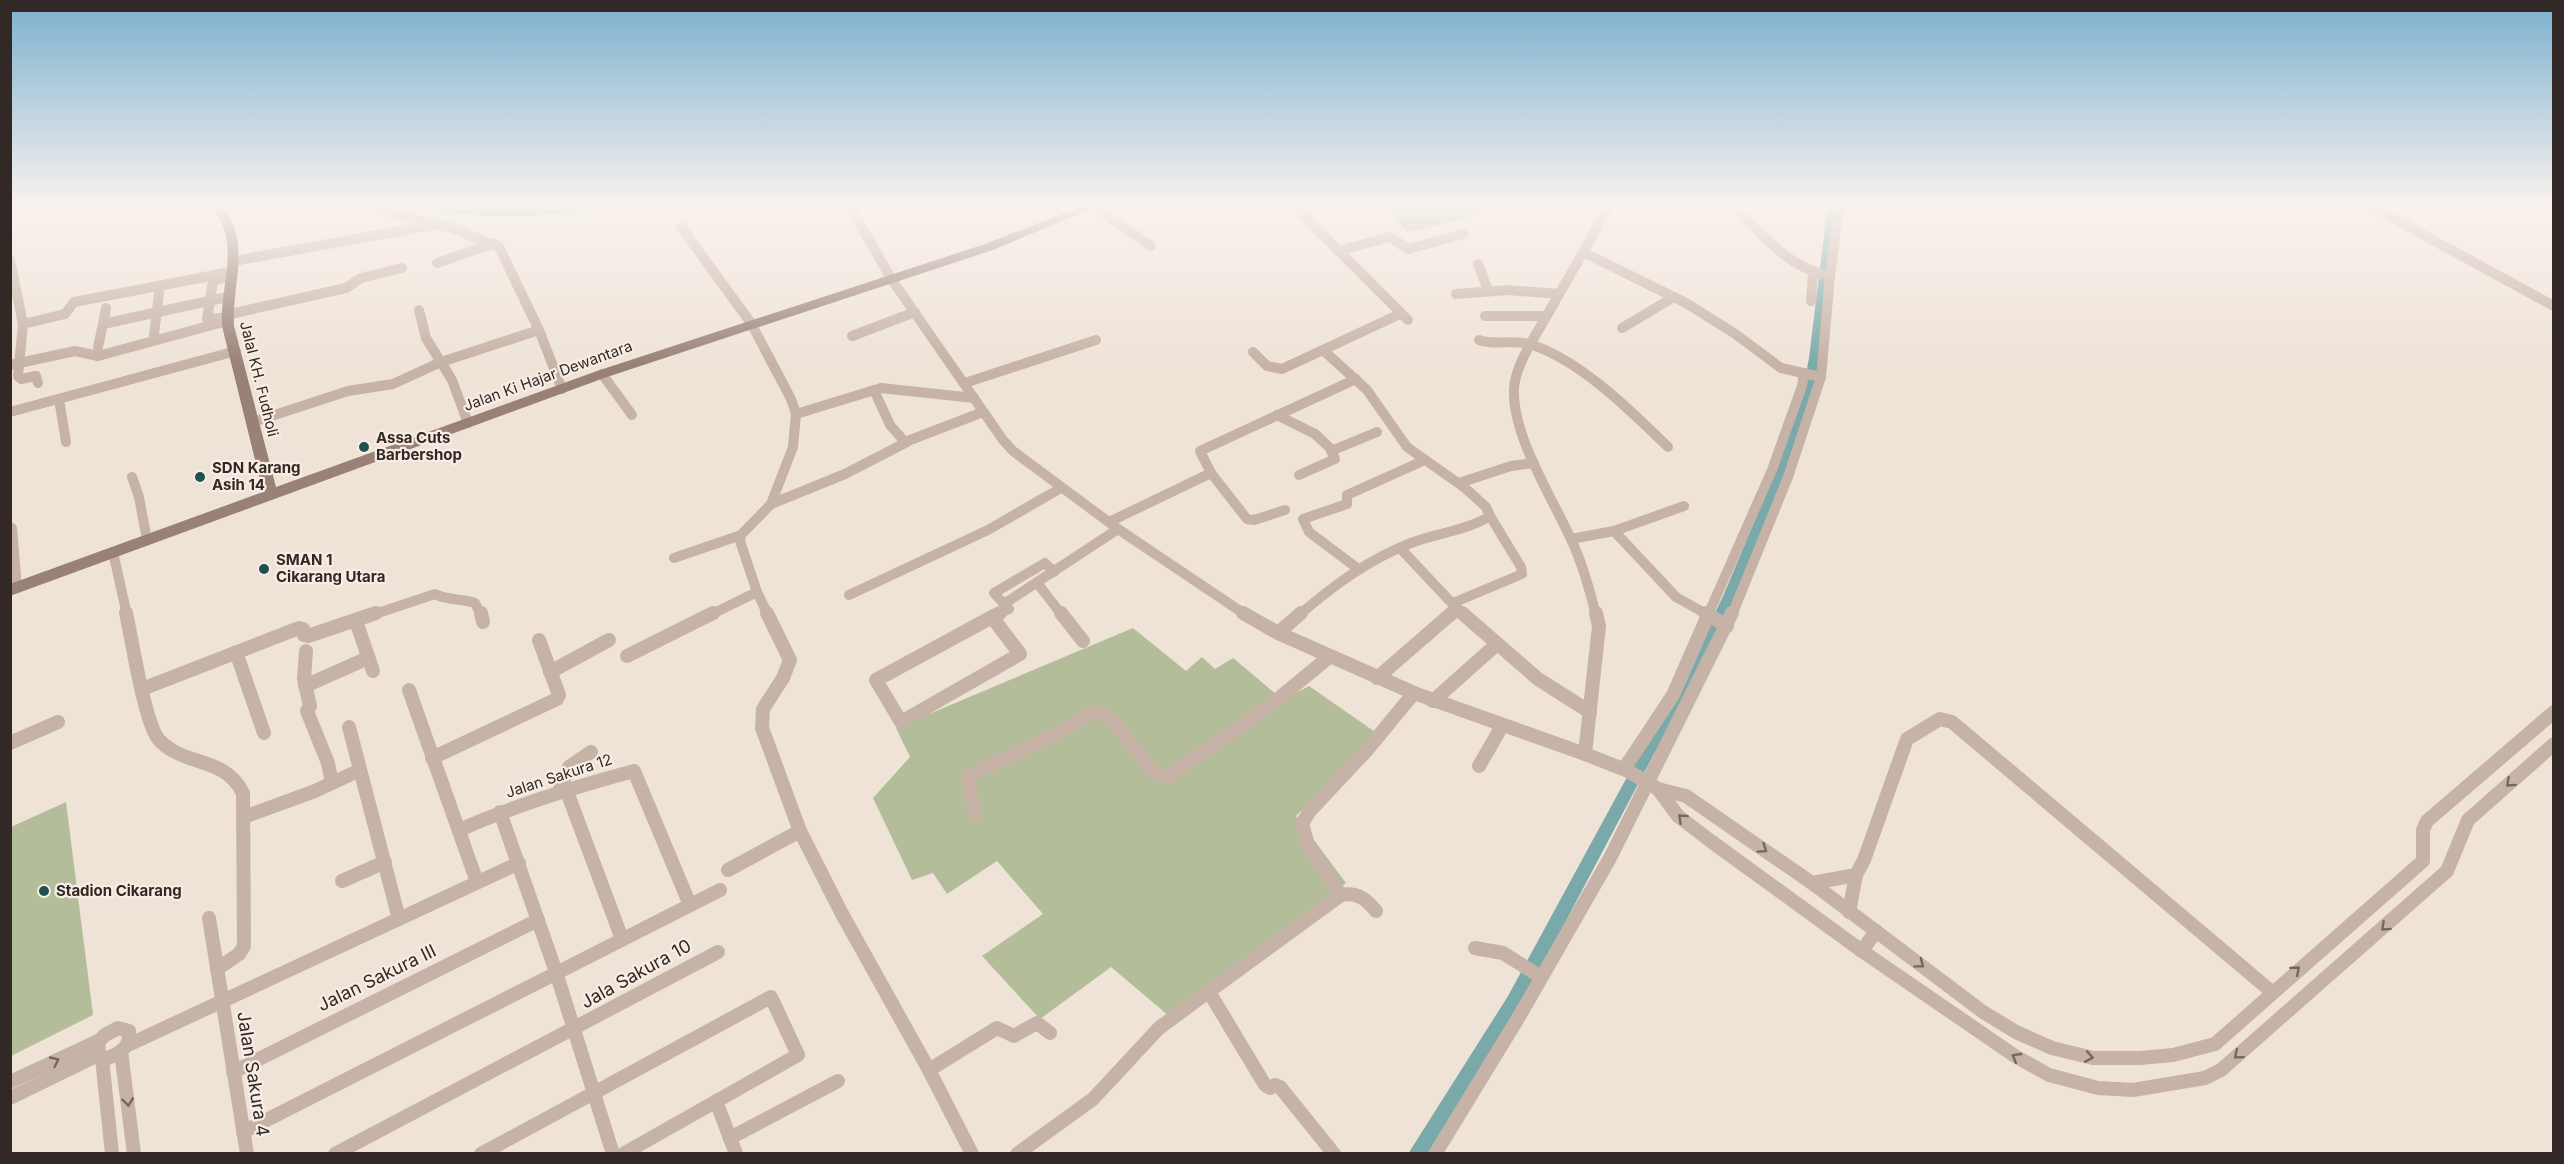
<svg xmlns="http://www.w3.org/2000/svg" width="2564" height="1164" font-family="Inter,sans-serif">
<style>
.green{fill:#b3bd9a}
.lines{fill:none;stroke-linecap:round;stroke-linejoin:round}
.canal{fill:#79aaa9;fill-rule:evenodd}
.river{fill:#79aaa9;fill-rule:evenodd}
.street-far1{stroke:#c6b2a6;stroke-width:10}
.street{stroke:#c6b2a6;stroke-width:14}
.secondary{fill:#998177;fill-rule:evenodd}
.oneway{stroke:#756760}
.poi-dot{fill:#1f5151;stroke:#f7ede4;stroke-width:2}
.labels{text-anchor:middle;stroke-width:4.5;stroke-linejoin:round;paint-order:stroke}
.street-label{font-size:15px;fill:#322926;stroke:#f7ede4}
.poi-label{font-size:15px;font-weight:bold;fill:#322926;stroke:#f7ede4;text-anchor:start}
.near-street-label{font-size:18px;fill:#322926;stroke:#f7ede4}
</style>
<rect width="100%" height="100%" fill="#efe3d8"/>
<g class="green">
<path d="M1382 203H1507L1467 218 1407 232Z"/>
<path d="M1133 628 1186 671 1202 657 1215 669 1233 658 1283 700 1309 686 1378 734 1296 816 1346 883 1169 1016 1111 967 1040 1019 982 956 1043 914 997 861 947 894 933 873 912 880 873 798 910 757 896 728Z"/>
<path d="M66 802 93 1015 11 1056V827Z"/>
</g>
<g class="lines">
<path class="canal" d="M1828 203H1838L1821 358 1814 394 1792 460 1738 594 1695 685 1655 752 1520 1008 1428 1154H1408L1508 996 1645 744 1684 678 1724 594 1780 460 1802 394 1809 358Z"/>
<path class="river" d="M421 203 480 205 597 203C584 220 435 221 421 203Z"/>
<g class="street-far1">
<path d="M355 203 452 228 499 247 539 330 562 389"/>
<path d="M848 203 892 280 1003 440 1013 451 1118 529 1246 615"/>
<path d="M1291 203 1408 320"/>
<path d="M1730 203C1760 232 1787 268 1830 276"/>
<path d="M2365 203 2554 306"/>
<path d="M1093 206 1151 246"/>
<path d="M681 227 751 323 791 399 796 414 793 447 771 504 741 535 740 541 757 592 768 615"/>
<path d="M1338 251 1390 237 1408 249 1463 234"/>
<path d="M1583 252 1686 303 1734 333 1781 368 1821 377"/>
<path d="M10 260 23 324 18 376 21 379 36 376 38 383"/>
<path d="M234 261 433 225"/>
<path d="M437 263 494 243"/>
<path d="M1478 264 1488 290"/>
<path d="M1456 294 1508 290 1559 294"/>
<path d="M1811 301 1813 273"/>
<path d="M419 310 426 338 452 380 468 423"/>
<path d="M226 315 346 288 361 278 402 268"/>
<path d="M1485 316H1546"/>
<path d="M221 318 207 319 213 281 226 277"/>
<path d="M23 324 65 314 74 302 231 272"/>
<path d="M103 324 106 308"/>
<path d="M1622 328 1674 297"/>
<path d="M154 335 159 293"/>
<path d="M852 336 915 312"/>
<path d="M1479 340C1495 346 1512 339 1529 344 1578 358 1632 412 1668 447"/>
<path d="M98 347 103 324 227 297"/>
<path d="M1253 352 1267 366 1282 369 1400 314"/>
<path d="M10 365 75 351 98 356 227 321"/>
<path d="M602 374 632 415"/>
<path d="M965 383 1096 340"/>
<path d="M874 390 890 425 905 442 983 412"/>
<path d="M59 399 66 442"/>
<path d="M10 412 236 351"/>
<path d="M796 414 881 388 974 398"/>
<path d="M1277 415 1315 434 1330 448 1335 459 1299 475"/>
<path d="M253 422 348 391 393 384 441 362 539 330"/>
<path d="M1331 451 1377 432"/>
<path d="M132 477 139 497 147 540"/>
<path d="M1459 483 1511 466 1534 463"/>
<path d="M771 504 845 474 907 442"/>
<path d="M1285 510 1254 520 1247 519 1211 473 1200 451 1356 379"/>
<path d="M1109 522 1211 473"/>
<path d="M12 528 17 588"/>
<path d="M1614 531 1676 597 1708 615"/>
<path d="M1571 539 1614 531 1684 506"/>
<path d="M1400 548 1463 615"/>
<path d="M113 552 127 615"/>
<path d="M674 558 741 535"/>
<path d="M1357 568 1309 532 1303 519 1347 504V495L1425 460"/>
<path d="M1038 584 1062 615"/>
<path d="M849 595 988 530 1061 488"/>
<path d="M1453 603 1522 574 1521 567 1490 516"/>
<path d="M1004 604 994 593 1045 563 1054 572"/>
<path d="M372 615 435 594C448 601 461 598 475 603L481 615"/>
<path d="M710 615 757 592"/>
<path d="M996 615 1009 609 1004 604 1118 529"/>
<path d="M1299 615C1333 586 1369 559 1411 543 1437 533 1466 531 1490 516L1486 507 1465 488 1407 447 1367 390 1323 350"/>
<path d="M1450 615 1458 608"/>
<path d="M1596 615C1589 588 1582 562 1570 537 1551 496 1512 435 1514 389 1515 364 1538 332 1550 310 1570 275 1591 239 1611 203"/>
<path d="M1708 615 1772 470 1802 386 1804 373"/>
<path d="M1732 615 1788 477 1821 377 1830 276 1840 203"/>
</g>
<g class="street">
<path d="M126 613C132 639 145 727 160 741 186 767 224 756 243 793L244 946 239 954 217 969"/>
<path d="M481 613 483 622"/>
<path d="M767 613 790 660 783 678 763 709 762 728 800 831 841 912 929 1070 972 1154"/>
<path d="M1061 613 1083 641"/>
<path d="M1243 613 1278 633 1414 693 1585 754 1628 771 1658 789 1686 796 1812 883 1983 1012 2016 1032 2052 1048 2093 1058H2140L2173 1055 2215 1044 2423 861V830L2427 821 2554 712"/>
<path d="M1462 613 1538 679 1590 712"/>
<path d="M1705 613 1727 626"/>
<path d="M992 617 1020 654 901 722 876 680Z"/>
<path d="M992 617 1000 613"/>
<path d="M356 621 373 671"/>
<path d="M1278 633 1301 613"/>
<path d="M306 651 304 679 310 706 307 711 328 763 332 783"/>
<path d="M236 652 264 733"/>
<path d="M627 656 713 613"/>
<path d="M550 672 609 640"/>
<path d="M1377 678 1452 613"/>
<path d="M305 686 368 658"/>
<path d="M142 689 299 628 303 629 304 635 308 636 376 613"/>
<path d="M409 690 477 882"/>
<path d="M1433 701 1497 644"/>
<path d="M349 727 399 919"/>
<path d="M10 743 58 722"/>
<path d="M1585 754 1599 626 1596 613"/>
<path d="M432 758 557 699 559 695 539 640"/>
<path d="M1479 766 1502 726"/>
<path d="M1624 769 1673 695 1709 613"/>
<path d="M566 789 622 939"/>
<path d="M1658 789 1678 816 1712 842 1862 951 2015 1056 2049 1075 2098 1088 2133 1090 2205 1078 2221 1070 2447 871 2468 820 2554 744"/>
<path d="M559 791 569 767 591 752"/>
<path d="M500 812 556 972 613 1154"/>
<path d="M975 814 968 781 970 775 1054 735 1094 712 1107 715 1154 772 1168 777 1272 704 1329 657"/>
<path d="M244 817 315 791 360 770"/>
<path d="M459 830C516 805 574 787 634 771L690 905"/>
<path d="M728 870 800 831"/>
<path d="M342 881 385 862"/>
<path d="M1812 883 1856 875"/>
<path d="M1341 895 1308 845 1302 824 1309 812 1367 750 1414 693"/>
<path d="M1849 912 1856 875 1864 860 1907 739 1940 719 1952 722 2272 992"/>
<path d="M209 918 247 1154"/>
<path d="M1475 948 1503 953 1541 977"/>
<path d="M1862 951 1876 931"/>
<path d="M1209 992 1265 1085 1270 1088 1275 1085 1280 1087 1334 1154"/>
<path d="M118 1028 129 1031C131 1046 121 1053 108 1058L98 1055 99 1041 105 1035Z"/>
<path d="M126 1046 519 863"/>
<path d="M121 1051 134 1154"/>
<path d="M102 1058 112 1154"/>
<path d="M929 1070 997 1028 1014 1036 1037 1023 1050 1033"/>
<path d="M233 1072 538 920"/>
<path d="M10 1082 100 1040"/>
<path d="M10 1098 98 1055"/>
<path d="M716 1101 736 1154"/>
<path d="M243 1132 720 890"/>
<path d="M730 1138 838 1081"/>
<path d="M335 1154 718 952"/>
<path d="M481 1154 771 997 798 1055 623 1154"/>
<path d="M1017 1154 1093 1099 1159 1028 1341 895C1358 892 1366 899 1376 911"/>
<path d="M1435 1154 1520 1015 1610 858 1732 613"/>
</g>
<path class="secondary" d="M211 203H221C252 246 232 278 234 326L276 487 597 371 985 244 1090 203H1105L993 250 607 377 10 596V584L263 492 222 326C220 295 233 262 225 232 222 221 215 212 211 203Z"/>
</g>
<defs><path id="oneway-chevron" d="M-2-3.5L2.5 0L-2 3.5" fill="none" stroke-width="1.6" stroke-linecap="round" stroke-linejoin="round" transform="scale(1.5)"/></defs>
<g class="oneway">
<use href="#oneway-chevron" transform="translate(2510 783) rotate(138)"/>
<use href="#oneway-chevron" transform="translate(1682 818) rotate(-138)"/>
<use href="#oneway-chevron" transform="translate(1763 849) rotate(34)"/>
<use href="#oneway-chevron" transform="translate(2385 927) rotate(138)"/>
<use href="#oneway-chevron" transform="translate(1920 964) rotate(37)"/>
<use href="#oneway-chevron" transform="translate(2296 970) rotate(-41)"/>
<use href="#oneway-chevron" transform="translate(2238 1055) rotate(140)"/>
<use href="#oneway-chevron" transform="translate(2016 1057) rotate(-149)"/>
<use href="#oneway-chevron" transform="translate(2089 1057) rotate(10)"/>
<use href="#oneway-chevron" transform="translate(55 1061) rotate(-25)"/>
<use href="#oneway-chevron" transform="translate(128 1102) rotate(83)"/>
</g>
<linearGradient id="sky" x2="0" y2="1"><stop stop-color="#7bb0cf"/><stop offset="0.56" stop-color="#f8f2ed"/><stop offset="1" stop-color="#f8f2ed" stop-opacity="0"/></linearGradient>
<rect width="2564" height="365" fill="url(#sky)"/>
<g class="poi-dot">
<circle cx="364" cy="447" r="6"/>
<circle cx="200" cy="477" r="6"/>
<circle cx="264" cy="569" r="6"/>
<circle cx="44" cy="891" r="6"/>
</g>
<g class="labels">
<g class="street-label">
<text transform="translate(548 376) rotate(-20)" y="5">Jalan Ki Hajar Dewantara</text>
<text transform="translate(259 379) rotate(76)" y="5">Jalal KH. Fudholi</text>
<text transform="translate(559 776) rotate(-18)" y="5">Jalan Sakura 12</text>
</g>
<g class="poi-label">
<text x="376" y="443">Assa Cuts<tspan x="376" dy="17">Barbershop</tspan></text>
<text x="212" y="473">SDN Karang<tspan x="212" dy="17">Asih 14</tspan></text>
<text x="276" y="565">SMAN 1<tspan x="276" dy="17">Cikarang Utara</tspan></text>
<text x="56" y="896">Stadion Cikarang</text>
</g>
<g class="near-street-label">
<text transform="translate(636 974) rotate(-29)" y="6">Jala Sakura 10</text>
<text transform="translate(377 978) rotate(-26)" y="6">Jalan Sakura III</text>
<text transform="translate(253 1074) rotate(81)" y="6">Jalan Sakura 4</text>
</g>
</g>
<rect width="2564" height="1164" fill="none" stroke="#322926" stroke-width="24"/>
</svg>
